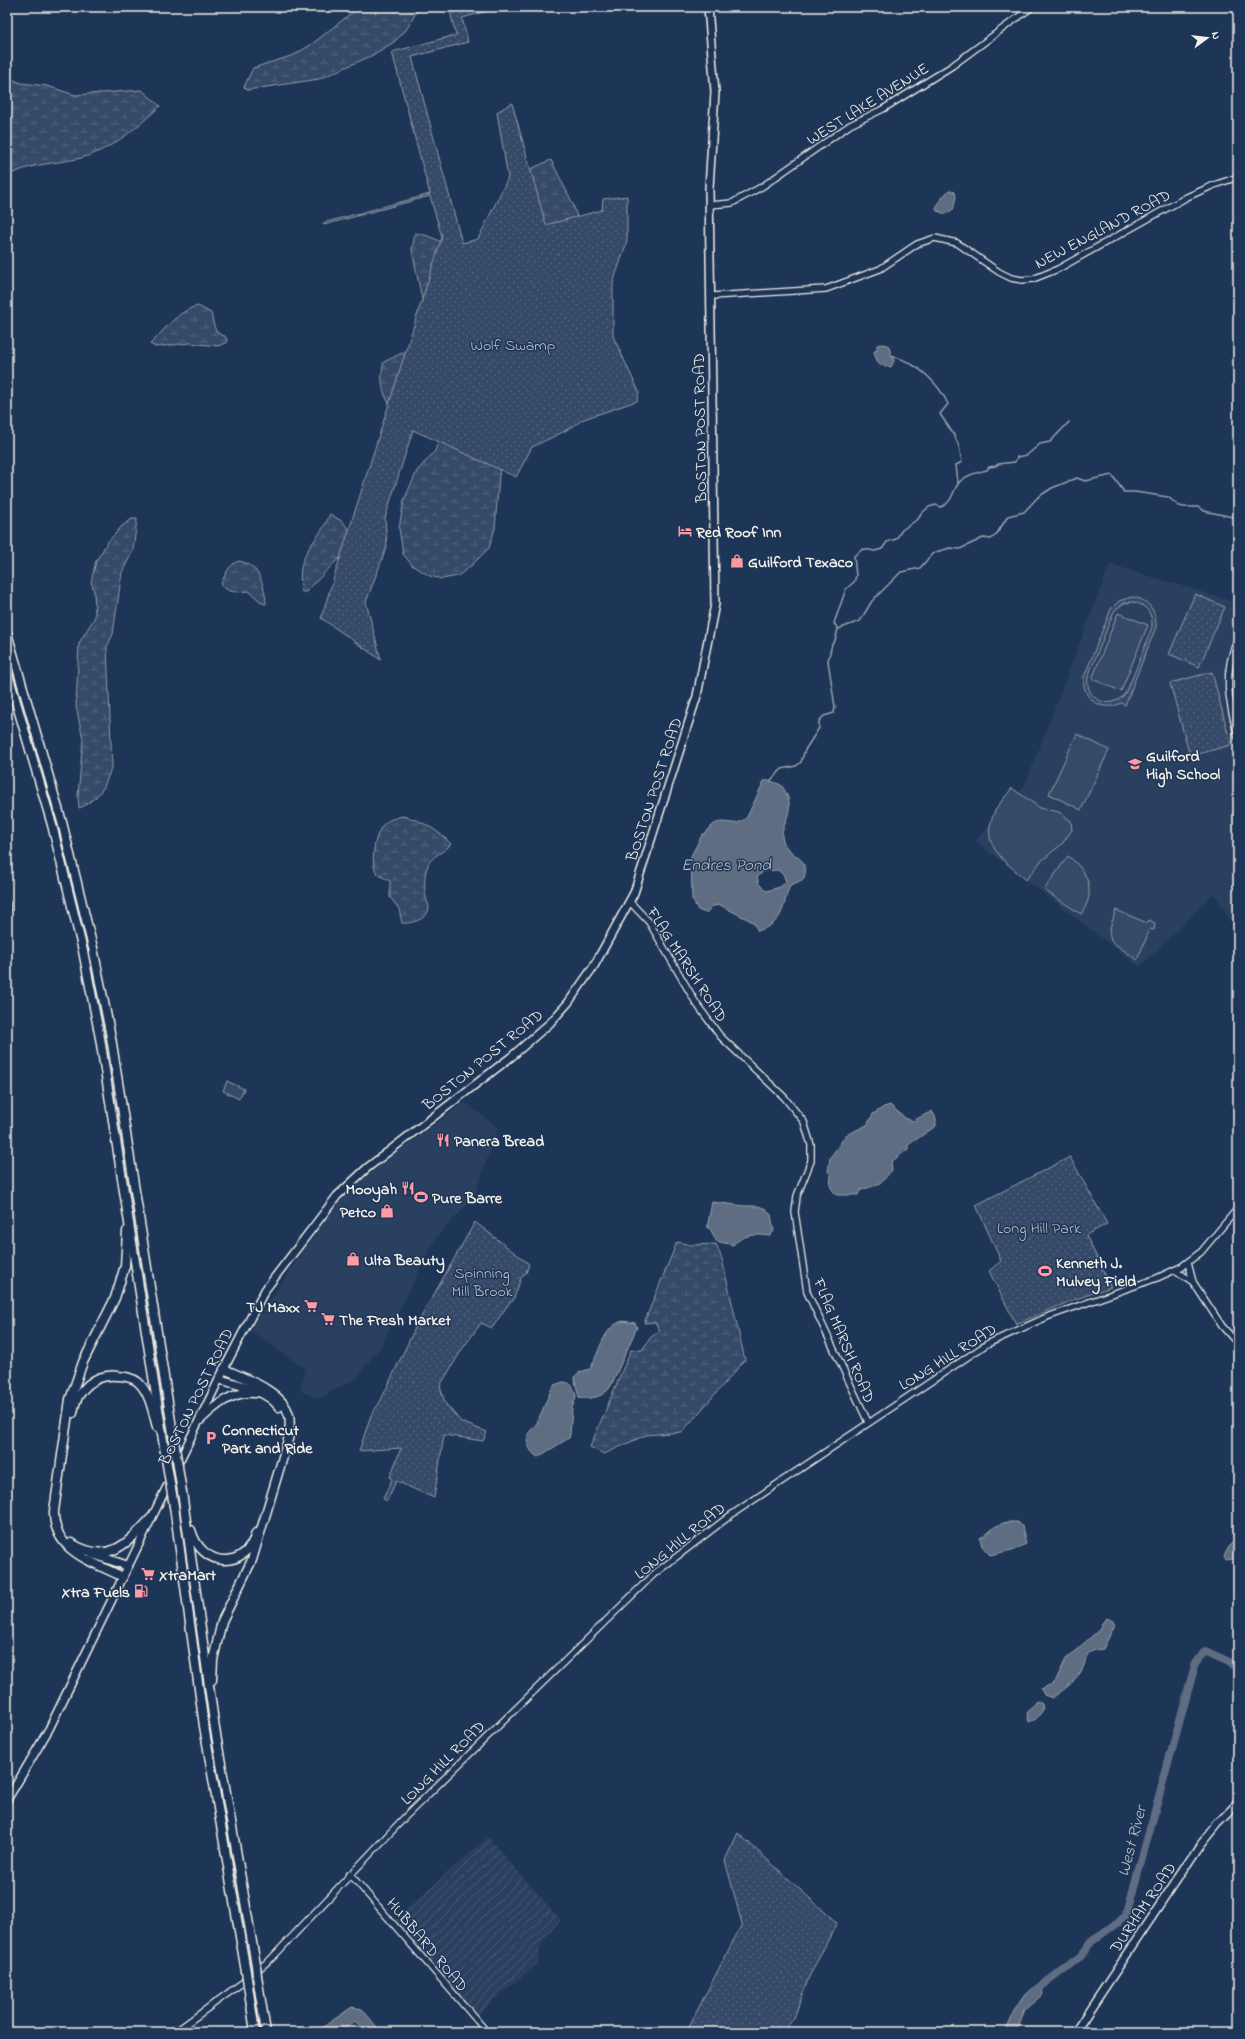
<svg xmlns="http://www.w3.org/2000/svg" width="1245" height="2039" font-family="'Indie Flower',sans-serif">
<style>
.built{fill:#2a4060}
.industrial{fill:url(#industrial-furrows)}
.grass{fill:#354a67;stroke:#949ea8;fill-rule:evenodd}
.wetland{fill:url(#wetland-marsh);stroke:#949ea8}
.park{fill:url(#park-dots);stroke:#949ea8}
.water{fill:#5e6d82;stroke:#9aa2ab;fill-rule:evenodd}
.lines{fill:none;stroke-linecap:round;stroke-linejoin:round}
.stream{stroke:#9aa2ab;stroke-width:1.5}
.river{stroke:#5e6d82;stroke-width:8}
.minor-casing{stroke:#f4f1e8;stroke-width:8}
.major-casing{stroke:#f4f1e8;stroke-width:10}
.highway-casing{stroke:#f4f1e8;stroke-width:11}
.minor{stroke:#1d3557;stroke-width:5.5}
.major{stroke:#1d3557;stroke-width:7}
.highway{stroke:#1d3557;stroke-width:8}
.highway-bridge-casing{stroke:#f4f1e8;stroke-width:11;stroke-linecap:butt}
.highway-bridge{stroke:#1d3557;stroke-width:8}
.labels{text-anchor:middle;stroke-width:3;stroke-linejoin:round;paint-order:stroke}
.street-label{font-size:16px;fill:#f4f1e8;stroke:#1d3557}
.park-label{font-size:16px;fill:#bbbfc1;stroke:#1d3557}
.poi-label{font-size:16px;font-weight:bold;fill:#f4f1e8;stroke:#1d3557;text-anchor:start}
.water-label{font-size:17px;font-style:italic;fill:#c0c3c4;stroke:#1d3557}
</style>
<defs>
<pattern id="industrial-furrows" width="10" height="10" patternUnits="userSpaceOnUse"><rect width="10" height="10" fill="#2a4060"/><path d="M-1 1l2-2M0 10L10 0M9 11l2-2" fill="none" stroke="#4a5c77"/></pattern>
<pattern id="wetland-marsh" width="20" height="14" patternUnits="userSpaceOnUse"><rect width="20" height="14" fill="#354a67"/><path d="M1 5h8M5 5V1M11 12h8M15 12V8" fill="none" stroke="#53657d"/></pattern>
<pattern id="park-dots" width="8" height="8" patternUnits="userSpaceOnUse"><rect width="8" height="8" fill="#354a67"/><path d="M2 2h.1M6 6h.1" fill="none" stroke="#53657d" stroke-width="1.8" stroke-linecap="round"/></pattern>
</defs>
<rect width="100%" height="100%" fill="#1d3557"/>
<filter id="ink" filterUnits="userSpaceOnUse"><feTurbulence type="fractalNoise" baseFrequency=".025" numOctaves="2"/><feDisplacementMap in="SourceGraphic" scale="8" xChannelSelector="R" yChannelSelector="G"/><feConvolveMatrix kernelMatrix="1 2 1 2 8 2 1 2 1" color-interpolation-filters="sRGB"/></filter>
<g filter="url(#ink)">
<g class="built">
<path d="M1110 564 1238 603V635L1228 655 1225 667 1227 696 1238 747V931L1214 893 1140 967 975 841 1025 785Z"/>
<path d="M465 1102 498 1128 474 1198 437 1236 382 1344 357 1378 319 1399 300 1391 305 1369 251 1330 259 1316 339 1200 368 1174Z"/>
</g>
<path class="industrial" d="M488 1837 561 1920 541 1944 538 1963 477 2015 395 1919Z"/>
<g class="grass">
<path d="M1132 597C1148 599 1157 611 1156 627L1125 705 1121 703C1102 713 1081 699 1084 677L1111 609 1119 601ZM1133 602C1146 604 1153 614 1152 627 1147 640 1130 688 1123 696 1116 703 1105 705 1097 699 1089 694 1087 686 1088 677L1114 611 1124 603Z"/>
<path d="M1118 613 1148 625 1121 691 1092 679Z"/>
<path d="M1077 734 1109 750 1081 810 1049 794Z"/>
<path d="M1012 788 1040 808 1059 812 1071 821 1072 830 1062 844 1041 861 1026 880C1004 860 978 845 995 811 999 803 1007 795 1012 788Z"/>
<path d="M1068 856C1088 871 1097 892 1081 914L1044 890Z"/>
<path d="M1116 910 1147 923 1149 920 1155 923 1154 930 1150 929 1137 960 1111 941 1109 931Z"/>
<path d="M227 1081 244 1089 239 1099 223 1091Z"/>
</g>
<g class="wetland">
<path d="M359 7H423L416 13 406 30 394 42 371 56 319 79 247 90 244 87 253 68 294 55 312 44Z"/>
<path d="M7 77 21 83 47 86 75 95 142 90 160 106C138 127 111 150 81 158 55 164 31 163 7 176Z"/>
<path d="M551 160 573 204 586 246 500 463 495 528 489 548 473 564 458 576 442 579 430 576 413 566 403 554 399 528 404 500 417 471 435 451 439 440C428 433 399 417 393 409 382 395 379 378 384 362L406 351 423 304 412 250 415 233C433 235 450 247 467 257L533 168Z"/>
<path d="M198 306 211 313C214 323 213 334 225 336L228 342 218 346 190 343 155 347 150 344C164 331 178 310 198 306Z"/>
<path d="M330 514 343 522 352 534 348 553 336 561 306 592H302C294 551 317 546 330 514Z"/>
<path d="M132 519H137L133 551 122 572 113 634 107 647 112 766 104 787 96 797 84 806 79 808 78 796 83 739 76 706 79 643 95 617 94 591 91 582 96 561 107 543 122 526Z"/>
<path d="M239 561C259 564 265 586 266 604L262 603 249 591C238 592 228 594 221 584 225 575 229 564 239 561Z"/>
<path d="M402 816C420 819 439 831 451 844 445 852 432 855 428 865 424 874 424 888 426 898 427 901 429 905 429 907 429 919 411 924 402 923L399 909 390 897V881C386 879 380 876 377 873 369 863 375 831 385 823 389 819 396 818 402 816Z"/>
<path d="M677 1242 691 1245 716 1244 722 1259 745 1360 682 1432 646 1435 604 1454 590 1447 631 1350H642L651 1337 660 1331 655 1322 644 1323Z"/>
</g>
<g class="park">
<path d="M449 7H503L462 18 468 42 412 57 462 243 478 239 508 178 497 112 512 103 546 225 602 210 603 199 627 196V242L613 283V336L639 392 637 401 584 419 565 431 532 447 516 477 413 430 385 518 387 546 366 602 381 660 321 618 442 237 430 196 324 225 323 223 430 194 392 52 456 35Z"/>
<path d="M1195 594 1225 607 1199 667 1169 654Z"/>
<path d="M1212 672 1231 745 1190 756 1170 683Z"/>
<path d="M1070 1157 1107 1224 1086 1235 1111 1287 1073 1300 1016 1324 989 1271 1001 1261 976 1205Z"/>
<path d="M475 1222 529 1264 526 1273 521 1278 513 1301 510 1302 492 1328 481 1323 461 1351 440 1386 445 1403 461 1422 487 1432 483 1441 444 1435 434 1498 396 1481 387 1501 383 1499 392 1479 390 1477 401 1448 359 1451 371 1415 380 1402 416 1326Z"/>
<path d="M738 1833 837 1923 809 1977 794 2018 783 2032H686L742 1924 725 1860Z"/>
</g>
<g class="water">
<path d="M949 190 955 192 956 197 953 210 946 214 937 211 936 209 940 200Z"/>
<path d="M882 344 888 345 894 361 891 367C879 366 877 363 874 352L877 349V345Z"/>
<path d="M764 781C770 780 773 782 779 784 783 786 784 789 786 793 797 815 776 827 784 843 790 857 813 858 803 880L790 885C781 909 786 921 758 931L753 922 720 905 713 906 706 913 698 910 692 899 691 856 702 835C709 832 710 825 717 823 729 819 734 829 747 817ZM778 870 784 876 786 882 780 887 766 891 759 884 757 877 764 871Z"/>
<path d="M890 1105 905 1118 913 1121 932 1111 936 1118V1126L908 1145V1149L891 1162 892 1170 880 1184 861 1190 858 1195H836L830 1186 831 1175 828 1171 830 1158 846 1135 867 1125 873 1114 884 1107Z"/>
<path d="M712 1202 745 1206H758L766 1209 771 1215 774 1231 770 1236C755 1234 744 1234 733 1245L716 1241 710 1228H707Z"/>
<path d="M623 1321 635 1323 637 1327 611 1386C604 1397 591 1400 579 1397L574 1377 580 1372 590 1369C599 1354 603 1326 623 1321Z"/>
<path d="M563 1382C572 1382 575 1389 576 1397L572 1408 570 1435 569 1438 538 1457C529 1453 523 1437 531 1430 533 1427 535 1426 537 1423 542 1412 546 1401 551 1390L554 1385Z"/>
<path d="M1007 1522H1018L1022 1526 1026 1544 1016 1549 990 1555 982 1546 980 1538C992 1532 991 1526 1007 1522Z"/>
<path d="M1238 1537V1558L1226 1560 1224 1558 1227 1548Z"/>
<path d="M1107 1618 1113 1621 1115 1625 1103 1649C1080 1651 1090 1659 1080 1673 1075 1682 1061 1692 1052 1698L1044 1695 1041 1689 1052 1684 1056 1680 1066 1659 1099 1630 1102 1623Z"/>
<path d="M1037 1701 1042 1704 1043 1710 1036 1719 1029 1722 1027 1713Z"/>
<path d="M1040 1986 1043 1991 1041 1996 1025 2009 1017 2032H1005C1013 2018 1021 1988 1040 1986Z"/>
<path d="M352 2007 362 2009 381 2032H369L354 2021 342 2032H316Z"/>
</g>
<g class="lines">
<g class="stream">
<path d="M892 356C916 362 938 382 948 404L940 414 954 435 959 446 962 462 956 465 958 483"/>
<path d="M838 629 834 623 846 589 854 582 856 576 854 556 863 549 875 551 882 549 887 542 896 539 902 530 918 519 922 513 929 507 936 505 941 507C952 503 952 493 958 484 963 476 978 472 987 470L989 467 996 466 998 464 1015 462 1017 457 1027 455 1040 444 1050 442 1069 422"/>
<path d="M770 781 782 769 796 766 801 762 805 750 819 728V721L824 716 834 713 835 707 828 661 832 644 835 641 838 629 860 621 872 601 901 572 920 568 932 554 939 551 950 548 960 549 983 538 991 539 996 535 1008 516 1024 512 1038 497 1052 488 1077 478 1085 481 1112 475 1124 492H1135L1168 497 1179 506 1184 507H1198L1204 511 1238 518"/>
</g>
<path class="river" d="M1034 1992 1081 1956 1091 1942 1126 1916 1195 1665 1205 1651 1229 1662 1238 1669"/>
<g class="minor-casing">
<g id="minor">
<path d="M710 205 732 203 763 186 850 125 883 109 952 66 1032 7"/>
<path d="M712 296 826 289 880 269 917 244 935 238 957 243 999 272 1011 278 1022 280 1033 279 1058 269 1187 197 1214 185 1238 177"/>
<path d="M1238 639C1222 671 1229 704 1238 737"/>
<path d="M630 902 649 922 696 1003 720 1036 784 1097 804 1122 811 1145V1161L797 1196 795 1212 807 1292 868 1422"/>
<path d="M7 904V909"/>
<path d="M1188 1263 1193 1282 1222 1326 1238 1344"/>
<path d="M1175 1270 1193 1282"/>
<path d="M350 1874 487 2032"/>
<path d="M175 2032 242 1983 272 1958 405 1817 654 1574 731 1515 987 1344 1047 1317 1157 1278 1181 1267 1201 1252 1238 1208"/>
</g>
</g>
<g class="major-casing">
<g id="major">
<path d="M7 1800 49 1729 228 1361 265 1290 337 1196 367 1168 511 1057 550 1023 568 1003 594 966 634 893 697 696 715 604 709 188 715 92 708 7"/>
<path d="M1075 2032 1198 1848 1218 1823 1238 1803"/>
</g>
</g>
<g class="highway-casing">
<g id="highway">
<path d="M7 633 62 822 93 948 111 1037 173 1434"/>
<path d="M7 671 52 825 83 951 100 1038 165 1453"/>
<path d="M219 1379C238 1385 267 1390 279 1407"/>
<path d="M73 1413C76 1390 95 1373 118 1376 124 1376 133 1378 138 1382 150 1393 153 1413 157 1427"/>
<path d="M200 1420C215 1406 233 1390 255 1393"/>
<path d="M182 1492 215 1729 256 1965"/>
<path d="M174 1506 204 1726 246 1972"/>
<path d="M191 1530C201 1567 245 1572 256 1533"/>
<path d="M71 1543C108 1566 127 1544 151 1518"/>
<path d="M93 1554 128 1566"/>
<path d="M123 1577C92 1561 53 1552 54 1511L70 1399 83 1362 115 1298 125 1266 127 1231"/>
<path d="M212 1680 213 1660 222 1621 252 1560 288 1440C289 1432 291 1424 289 1415 283 1391 244 1378 224 1369"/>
<path d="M257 1976 266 2032"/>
<path d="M248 1985 255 2032"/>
</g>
</g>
<use href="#minor" class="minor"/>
<use href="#major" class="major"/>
<use href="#highway" class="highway"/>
<g class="highway-bridge-casing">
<g id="highway-bridge">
<path d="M173 1434 182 1492"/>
<path d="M165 1453 174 1506"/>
<path d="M256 1965 257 1976"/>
<path d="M246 1972 248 1985"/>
</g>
</g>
<use href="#highway-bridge" class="highway-bridge"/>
</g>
</g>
<defs>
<g id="hotel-bare" transform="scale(1.08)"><path d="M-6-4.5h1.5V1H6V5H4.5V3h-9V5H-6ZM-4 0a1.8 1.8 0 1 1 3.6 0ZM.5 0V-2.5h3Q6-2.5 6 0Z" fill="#ff9aa2" stroke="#1d3557" stroke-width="2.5" paint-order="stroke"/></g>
<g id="shop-bare" transform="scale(1.08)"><path d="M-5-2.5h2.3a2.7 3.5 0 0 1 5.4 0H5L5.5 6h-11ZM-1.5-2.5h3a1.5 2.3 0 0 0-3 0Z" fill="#ff9aa2" stroke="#1d3557" stroke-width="2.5" paint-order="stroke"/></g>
<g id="school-bare" transform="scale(1.08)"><path d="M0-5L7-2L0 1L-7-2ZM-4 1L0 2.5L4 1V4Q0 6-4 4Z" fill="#ff9aa2" stroke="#1d3557" stroke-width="2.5" paint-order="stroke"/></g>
<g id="restaurant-bare" transform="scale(1.08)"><path d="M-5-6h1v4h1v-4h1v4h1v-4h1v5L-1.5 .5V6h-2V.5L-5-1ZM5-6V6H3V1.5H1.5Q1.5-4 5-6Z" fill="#ff9aa2" stroke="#1d3557" stroke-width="2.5" paint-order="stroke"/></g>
<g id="stadium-bare" transform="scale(1.08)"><path d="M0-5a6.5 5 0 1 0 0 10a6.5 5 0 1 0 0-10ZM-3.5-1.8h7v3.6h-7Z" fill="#ff9aa2" stroke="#1d3557" stroke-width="2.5" paint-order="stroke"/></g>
<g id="supermarket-bare" transform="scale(1.08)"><path d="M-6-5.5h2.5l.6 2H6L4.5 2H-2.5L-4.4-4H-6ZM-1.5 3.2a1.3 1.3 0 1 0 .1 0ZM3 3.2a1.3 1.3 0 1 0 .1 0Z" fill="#ff9aa2" stroke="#1d3557" stroke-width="2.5" paint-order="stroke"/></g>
<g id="parking-bare" transform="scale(1.08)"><path d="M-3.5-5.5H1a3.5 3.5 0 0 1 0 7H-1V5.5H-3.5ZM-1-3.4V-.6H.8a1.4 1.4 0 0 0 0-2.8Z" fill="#ff9aa2" stroke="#1d3557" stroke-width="2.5" paint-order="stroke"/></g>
<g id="fuel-bare" transform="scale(1.08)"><path d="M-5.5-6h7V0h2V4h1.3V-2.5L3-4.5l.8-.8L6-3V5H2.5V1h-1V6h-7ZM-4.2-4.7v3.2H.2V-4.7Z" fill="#ff9aa2" stroke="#1d3557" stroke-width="2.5" paint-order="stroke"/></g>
</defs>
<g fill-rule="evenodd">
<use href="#hotel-bare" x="685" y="531"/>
<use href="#shop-bare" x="737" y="561"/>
<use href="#school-bare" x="1135" y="764"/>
<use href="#restaurant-bare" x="443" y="1140"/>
<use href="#restaurant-bare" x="408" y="1188"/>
<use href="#stadium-bare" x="421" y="1197"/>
<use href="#shop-bare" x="387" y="1211"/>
<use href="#shop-bare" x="353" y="1259"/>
<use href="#stadium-bare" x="1045" y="1271"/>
<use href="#supermarket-bare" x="311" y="1306"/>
<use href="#supermarket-bare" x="328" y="1319"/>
<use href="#parking-bare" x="211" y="1438"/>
<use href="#supermarket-bare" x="148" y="1574"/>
<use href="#fuel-bare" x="141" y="1591"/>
</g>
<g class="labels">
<g class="street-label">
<text transform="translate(867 103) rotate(-32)" y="6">WEST LAKE AVENUE</text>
<text transform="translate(1102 228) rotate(-28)" y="6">NEW ENGLAND ROAD</text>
<text transform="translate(699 428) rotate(-91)" y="6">BOSTON POST ROAD</text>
<text transform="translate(653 789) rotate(-72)" y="6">BOSTON POST ROAD</text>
<text transform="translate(688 964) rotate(57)" y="6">FLAG MARSH ROAD</text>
<text transform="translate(482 1059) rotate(-39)" y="6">BOSTON POST ROAD</text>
<text transform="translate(845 1340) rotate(67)" y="6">FLAG MARSH ROAD</text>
<text transform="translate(947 1356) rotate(-32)" y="6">LONG HILL ROAD</text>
<text transform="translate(195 1396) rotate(-64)" y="6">BOSTON POST ROAD</text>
<text transform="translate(679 1540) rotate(-39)" y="6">LONG HILL ROAD</text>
<text transform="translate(442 1762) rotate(-45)" y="6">LONG HILL ROAD</text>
<text transform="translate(1142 1907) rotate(-56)" y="6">DURHAM ROAD</text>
<text transform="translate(428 1944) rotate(50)" y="6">HUBBARD ROAD</text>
</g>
<g class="park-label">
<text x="513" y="350">Wolf Swamp</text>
<text x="1039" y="1233">Long Hill Park</text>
<text x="482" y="1278">Spinning<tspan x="482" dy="18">Mill Brook</tspan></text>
</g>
<g class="poi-label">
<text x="696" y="537">Red Roof Inn</text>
<text x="748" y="567">Guilford Texaco</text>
<text x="1146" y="761">Guilford<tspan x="1146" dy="18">High School</tspan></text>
<text x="454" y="1146">Panera Bread</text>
<text x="397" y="1194" text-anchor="end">Mooyah</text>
<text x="432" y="1203">Pure Barre</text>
<text x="376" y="1217" text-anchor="end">Petco</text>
<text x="364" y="1265">Ulta Beauty</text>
<text x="1056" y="1268">Kenneth J.<tspan x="1056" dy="18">Mulvey Field</tspan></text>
<text x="300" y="1312" text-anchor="end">TJ Maxx</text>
<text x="339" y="1325">The Fresh Market</text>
<text x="222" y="1435">Connecticut<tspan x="222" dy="18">Park and Ride</tspan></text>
<text x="159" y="1580">XtraMart</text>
<text x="130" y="1597" text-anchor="end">Xtra Fuels</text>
</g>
<g class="water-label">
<text x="726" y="870">Endres Pond</text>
<text transform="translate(1131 1841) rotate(-75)" y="6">West River</text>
</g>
</g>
<rect width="1245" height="2039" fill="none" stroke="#1d3557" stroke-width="24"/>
<rect x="12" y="12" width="1221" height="2015" fill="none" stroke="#f4f1e8" stroke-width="1.5" filter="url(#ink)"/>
<g transform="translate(1207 38) rotate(75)" stroke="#1d3557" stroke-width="3" paint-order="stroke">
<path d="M0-3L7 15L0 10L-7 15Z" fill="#f4f1e8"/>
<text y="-6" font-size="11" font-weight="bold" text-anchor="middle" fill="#f4f1e8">N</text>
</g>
</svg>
